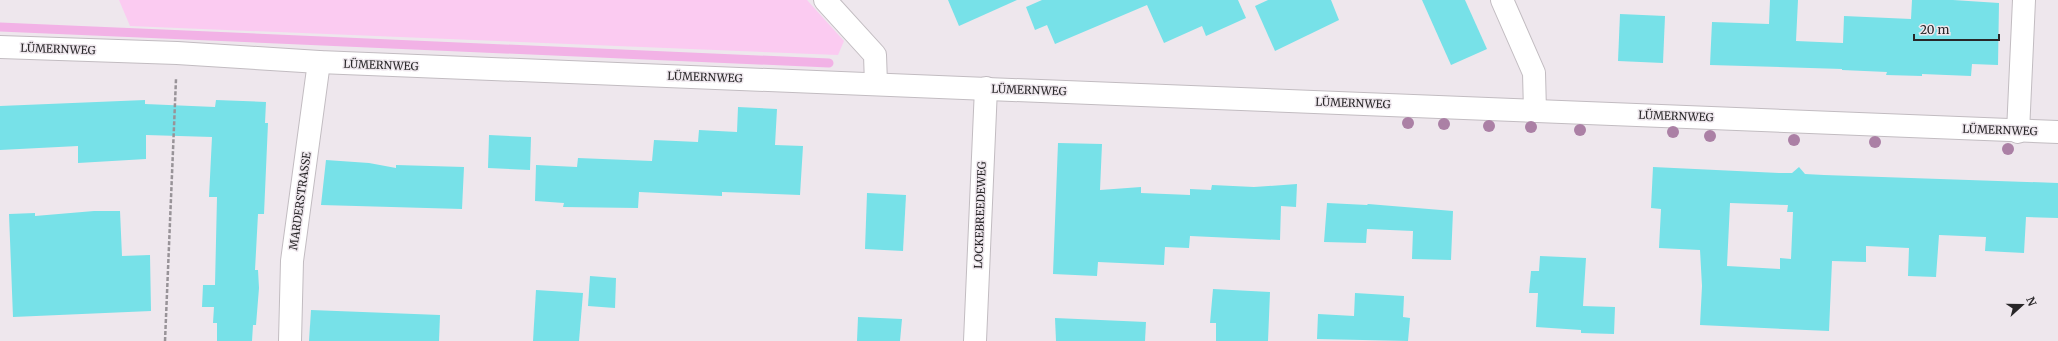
<svg xmlns="http://www.w3.org/2000/svg" width="2058" height="341" font-family="Merriweather,serif">
<style>
.green{fill:#fbcbf1}
.lines{fill:none;stroke-linecap:round;stroke-linejoin:round}
.stream{stroke:#f2b2e6;stroke-width:9}
.building{fill:#77e1e8;fill-rule:evenodd}
.street-casing{stroke:#c2bcc1;stroke-width:24}
.secondary-casing{stroke:#c2bcc1;stroke-width:24}
.path{stroke:#989398;stroke-width:2.5;stroke-dasharray:4 2;stroke-linecap:butt}
.street{stroke:#fff;stroke-width:22}
.secondary{stroke:#fff;stroke-width:22}
.tree{fill:#ab80a5}
.labels{text-anchor:middle;stroke-width:3;stroke-linejoin:round;paint-order:stroke}
.street-label{font-size:11px;fill:#282628;stroke:#eee7ed}
</style>
<rect width="100%" height="100%" fill="#eee7ed"/>
<path class="green" d="M119 0H807L844 41 838 55 130 26Z"/>
<g class="lines">
<path class="stream" d="M0 27 829 63"/>
</g>
<g class="building">
<path d="M948 0H1017L959 26Z"/>
<path d="M1042 0H1238L1246 18 1206 36 1202 26 1164 43 1147 5 1055 44 1047 25 1035 30 1026 7Z"/>
<path d="M1268 0H1331L1339 20 1275 51 1255 6Z"/>
<path d="M1422 0H1465L1487 49 1451 65Z"/>
<path d="M1770 0H1798L1796 41 1843 43 1844 16 1911 19 1912 0H1953L1999 3 1998 65 1972 64 1971 76 1922 74V76L1886 75 1887 72 1842 70V69L1710 65 1712 22 1769 24Z"/>
<path d="M1620 14 1665 16 1663 63 1618 61Z"/>
<path d="M145 100V104L215 107 216 100 266 102 265 123H268L264 214H258L255 270H258L259 288 256 325H253L252 341H217V323H213L214 307H202L203 285H215L217 197H209L212 137 146 135V159L78 163V146L0 150V106Z"/>
<path d="M738 107 777 109 775 145 803 146 800 195 722 192V196L639 192 638 208 563 207 564 203 535 201 536 165 577 167 578 158 652 161 654 140 698 142 699 130 737 132Z"/>
<path d="M489 135 531 137 530 170 488 168Z"/>
<path d="M1058 143 1102 144 1100 190 1141 187V193L1190 195V189L1211 190 1212 185 1254 187 1297 184 1296 207 1281 206 1280 240 1190 236 1189 248 1165 247 1164 265 1098 262 1097 276 1053 274Z"/>
<path d="M326 160 369 163 396 168V165L464 167 462 209 321 205Z"/>
<path d="M1653 167 1779 173H1792L1799 167 1805 174 1824 175 2058 183V218L2026 217 2024 253 1985 251 1986 237 1939 235 1936 277 1908 276 1909 248 1866 246V262L1832 261 1829 331 1700 325 1702 286 1700 250 1659 248 1661 209 1651 208ZM1730 203 1788 205 1787 212H1793L1791 259 1780 258V269L1727 266Z"/>
<path d="M867 193 906 195 903 251 865 249Z"/>
<path d="M1327 203 1367 205 1368 204 1453 211 1451 260 1412 259 1413 231 1367 229 1366 243 1324 242Z"/>
<path d="M94 211H120L122 256 150 255 151 311 13 317 9 214 35 213V216Z"/>
<path d="M1540 256 1586 258 1583 306 1615 307 1614 334 1581 333V330L1536 327 1538 293H1529L1531 271H1539Z"/>
<path d="M590 276 616 278 615 308 588 306Z"/>
<path d="M1213 289 1270 292 1268 341H1216V323H1210Z"/>
<path d="M536 290 583 293 579 341H533Z"/>
<path d="M1355 293 1404 296 1403 317 1410 318 1408 341 1317 339 1318 314 1354 316Z"/>
<path d="M311 310 440 315 439 341H309Z"/>
<path d="M858 317 902 319 900 341H857Z"/>
<path d="M1055 318 1146 322 1145 341H1056Z"/>
</g>
<g class="lines">
<g class="street-casing">
<g id="street">
<path d="M825 0 875 55 876 84"/>
<path d="M1502 0 1534 73 1535 111"/>
<path d="M2018 132 2024 0"/>
<path d="M290 341 292 261 319 62"/>
<path d="M975 341 986 88"/>
</g>
</g>
<g class="secondary-casing">
<path id="secondary" d="M0 47 177 53 319 62 2058 132"/>
</g>
<path class="path" d="M165 341 176 79"/>
<use href="#street" class="street"/>
<use href="#secondary" class="secondary"/>
</g>
<g class="tree">
<circle cx="1408" cy="123" r="6"/>
<circle cx="1444" cy="124" r="6"/>
<circle cx="1489" cy="126" r="6"/>
<circle cx="1531" cy="127" r="6"/>
<circle cx="1580" cy="130" r="6"/>
<circle cx="1673" cy="132" r="6"/>
<circle cx="1710" cy="136" r="6"/>
<circle cx="1794" cy="140" r="6"/>
<circle cx="1875" cy="142" r="6"/>
<circle cx="2008" cy="149" r="6"/>
</g>
<g class="labels">
<g class="street-label">
<text transform="translate(58 49) rotate(2)" y="4">LÜMERNWEG</text>
<text transform="translate(381 65) rotate(2)" y="4">LÜMERNWEG</text>
<text transform="translate(705 77) rotate(2)" y="4">LÜMERNWEG</text>
<text transform="translate(1029 90) rotate(2)" y="4">LÜMERNWEG</text>
<text transform="translate(1353 103) rotate(2)" y="4">LÜMERNWEG</text>
<text transform="translate(1676 116) rotate(2)" y="4">LÜMERNWEG</text>
<text transform="translate(2000 130) rotate(2)" y="4">LÜMERNWEG</text>
<text transform="translate(300 201) rotate(-82)" y="4">MARDERSTRASSE</text>
<text transform="translate(980 215) rotate(-88)" y="4">LOCKEBREEDEWEG</text>
</g>
</g>
<g transform="translate(2022 305) rotate(69)" stroke="#eee7ed" stroke-width="3" paint-order="stroke">
<path d="M0-3L7 15L0 10L-7 15Z" fill="#282628"/>
<text y="-6" font-size="11" font-weight="bold" text-anchor="middle" fill="#282628">N</text>
</g>
<path d="M1914 34v6h85v-6" fill="none" stroke="#282628" stroke-width="2"/>
<text x="1920" y="34" font-size="12" fill="#282628" stroke="#eee7ed" stroke-width="3" paint-order="stroke">20 m</text>
</svg>
